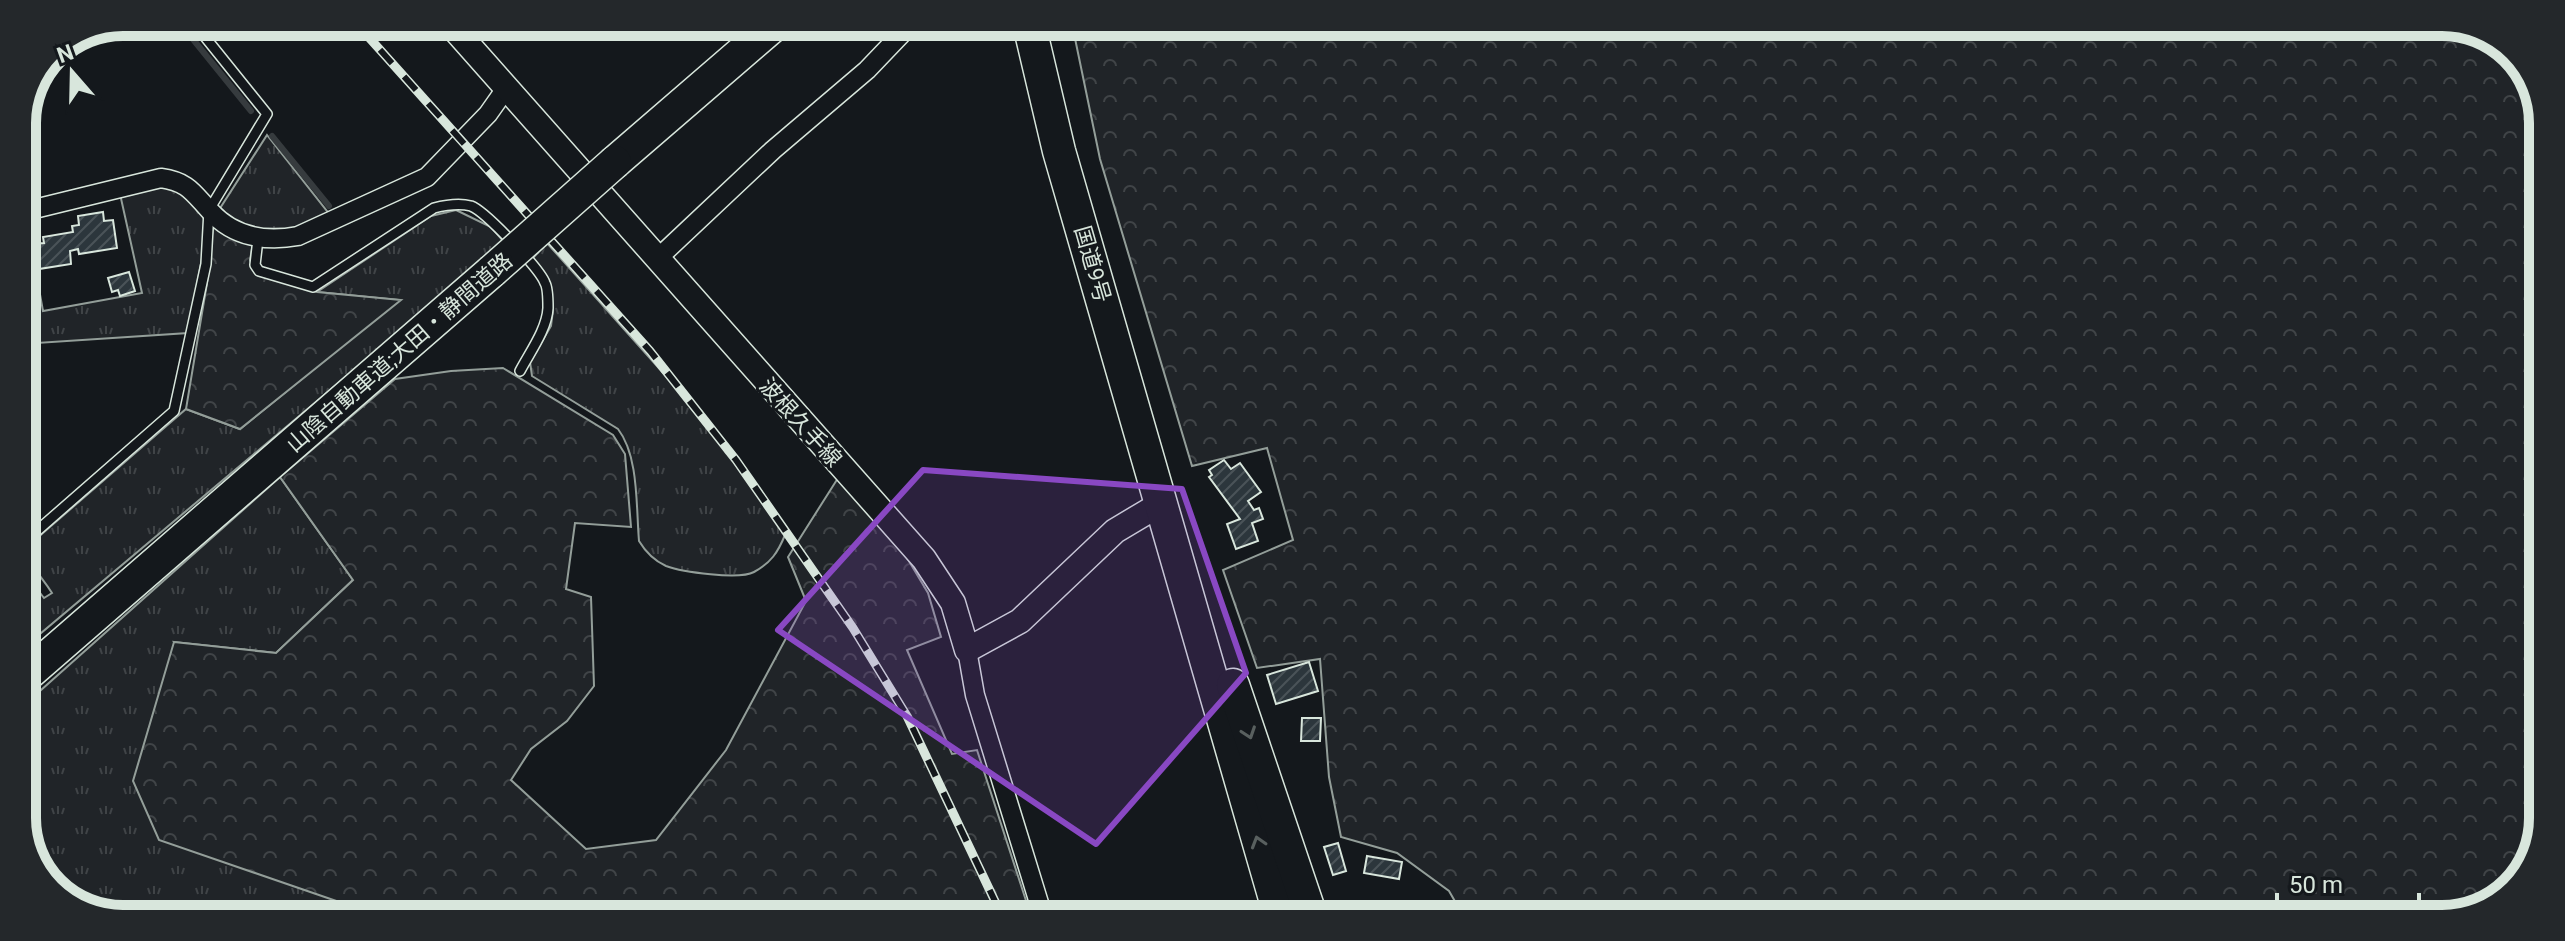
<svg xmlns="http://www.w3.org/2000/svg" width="2565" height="941" font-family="Roboto,'Noto Sans JP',sans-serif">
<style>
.grass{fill:url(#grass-tufts);stroke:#939e99;stroke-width:2}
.forest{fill:url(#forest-crowns);stroke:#939e99;stroke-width:2}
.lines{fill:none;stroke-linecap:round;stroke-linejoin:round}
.stream{stroke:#363b3e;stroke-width:6}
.building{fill:url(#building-hatch);stroke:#d8e6dc;stroke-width:2}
.lane-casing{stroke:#d8e6dc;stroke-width:12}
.street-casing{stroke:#d8e6dc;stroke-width:21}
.secondary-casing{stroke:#d8e6dc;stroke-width:27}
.highway-casing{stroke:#d8e6dc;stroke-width:35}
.lane{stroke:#14181c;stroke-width:9}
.street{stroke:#14181c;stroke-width:18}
.secondary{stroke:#14181c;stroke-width:24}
.highway{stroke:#14181c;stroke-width:32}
.rail-casing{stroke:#d8e6dc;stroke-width:9}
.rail{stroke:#14181c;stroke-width:6;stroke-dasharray:18;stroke-linecap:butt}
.highway-bridge-casing{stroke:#d8e6dc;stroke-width:35;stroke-linecap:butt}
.highway-bridge{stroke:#14181c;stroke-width:32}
.oneway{stroke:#59605f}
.marked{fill:#8948c3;fill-opacity:0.2;stroke:#8948c3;stroke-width:6;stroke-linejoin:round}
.labels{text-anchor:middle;stroke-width:6;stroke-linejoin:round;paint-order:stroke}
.street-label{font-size:22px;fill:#d8e6dc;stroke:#14181c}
.rim{fill:none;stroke:#d8e6dc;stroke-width:10}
</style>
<defs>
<pattern id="grass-tufts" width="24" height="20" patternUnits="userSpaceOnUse" patternTransform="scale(2)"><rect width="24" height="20" fill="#202428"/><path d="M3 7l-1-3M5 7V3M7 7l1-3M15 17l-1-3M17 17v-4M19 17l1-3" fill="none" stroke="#404447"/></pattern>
<pattern id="forest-crowns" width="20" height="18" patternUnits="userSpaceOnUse" patternTransform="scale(2)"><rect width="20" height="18" fill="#202428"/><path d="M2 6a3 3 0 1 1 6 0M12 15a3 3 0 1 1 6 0" fill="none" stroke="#404447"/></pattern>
<pattern id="building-hatch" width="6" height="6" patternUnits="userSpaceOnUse" patternTransform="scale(2)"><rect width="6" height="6" fill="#2c363c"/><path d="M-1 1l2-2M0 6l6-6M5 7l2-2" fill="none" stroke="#4a5358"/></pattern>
</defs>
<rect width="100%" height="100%" fill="#14181c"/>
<g class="grass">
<path d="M267 135 330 215 297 231 240 228 217 213Z"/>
<path d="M148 185H179L206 217 205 242 188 333 22 344V217H26L43 311 142 293 120 194Z"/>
<path d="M456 210 491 227 505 243 22 649V579L27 576 44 598 52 593C37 569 27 569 36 539L186 409 240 429 399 300 317 292 431 216Z"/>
<path d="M547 243 682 394 733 460 785 535C778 552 771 563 754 572 739 580 682 572 666 566 655 561 645 551 639 541 636 507 639 456 618 429L532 376 530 362 551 326 553 310 550 287 531 260Z"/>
<path d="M280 477 353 580 276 653 174 642 348 905V914L90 913 43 879 22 825V707Z"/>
</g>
<g class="forest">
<path d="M1072 24 2475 28 2522 62 2543 116 2537 851 2499 902 2443 919 1464 917 1449 891 1397 853 1341 837 1329 777 1320 659 1257 668 1223 570 1293 540 1267 448 1192 466 1100 159Z"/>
<path d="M213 226 253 243 250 260 254 271 317 292 401 300 240 429 186 409 207 283Z"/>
<path d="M503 368 613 435 625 454 631 527 575 523 566 589 591 597 594 686 567 721 531 749 511 780 586 849 656 840 726 750 806 601 788 557 838 478 894 536 928 593 941 637 907 650 952 754 977 750 1031 916 348 914V905L159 840 133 781 174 642 276 653 353 580 280 477 395 379 451 371Z"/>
</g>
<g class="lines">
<g class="stream">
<path d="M179 22 251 111"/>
<path d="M272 136 329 206"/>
</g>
</g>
<g class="building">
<path d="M103 212 104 221 113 220 117 248 79 254 78 249 70 251 71 264 39 269 35 244 44 243 43 237 73 232 72 226 79 225 78 216Z"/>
<path d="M129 272 135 291 120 296 118 290 112 292 108 278Z"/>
<path d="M1224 460 1231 469 1240 463 1261 492 1248 501 1254 510 1259 508 1263 519 1252 523 1258 541 1236 549 1227 524 1240 519 1209 477 1212 475 1209 470Z"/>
<path d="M1309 662 1318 691 1276 704 1267 675Z"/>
<path d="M1302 718H1321L1320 741H1301Z"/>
<path d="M1338 843 1346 871 1333 875 1324 847Z"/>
<path d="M1367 856 1402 862 1399 879 1364 873Z"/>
</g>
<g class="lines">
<g class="lane-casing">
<g id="lane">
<path d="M258 239 255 265 259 271 313 287 434 208C446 205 459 203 471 206 485 211 540 269 545 283 548 288 548 301 548 308 547 329 530 352 520 371"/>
<path d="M22 558 25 544 39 529 174 411 206 264 209 210 267 114 193 22"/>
</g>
</g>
<g class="street-casing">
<g id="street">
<path d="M22 212 161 178C189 182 193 193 211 212 234 237 266 242 298 236L427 177 488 114 507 87"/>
<path d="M656 260 773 150 867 70 911 24"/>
<path d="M967 650 975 695 1043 916"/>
</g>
</g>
<g class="secondary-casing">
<path id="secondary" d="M449 23 924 559 953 603 967 650 1020 621 1115 531 1162 503"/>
</g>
<g class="highway-casing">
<g id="highway">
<path d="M1029 24 1059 151 1280 916"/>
<path d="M615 162 775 24"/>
<path d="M22 679 492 271"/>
<path d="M1233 685 1311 916"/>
</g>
</g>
<use href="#lane" class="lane"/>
<use href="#street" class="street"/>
<use href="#secondary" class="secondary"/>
<use href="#highway" class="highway"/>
<g class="rail-casing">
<path id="rail" d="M356 23 650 351 736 460 853 628 907 716 1002 916"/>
</g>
<use href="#rail" class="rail"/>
<g class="highway-bridge-casing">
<path id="highway-bridge" d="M492 271 615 162"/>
</g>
<use href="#highway-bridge" class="highway-bridge"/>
</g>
<defs><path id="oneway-chevron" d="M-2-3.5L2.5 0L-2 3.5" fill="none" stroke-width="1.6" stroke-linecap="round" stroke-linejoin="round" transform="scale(2)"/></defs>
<g class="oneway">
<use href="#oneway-chevron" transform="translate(1249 733) rotate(71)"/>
<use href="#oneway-chevron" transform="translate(1258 842) rotate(-107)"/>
</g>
<path class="marked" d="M923 470 1182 489 1246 673 1096 844 778 630Z"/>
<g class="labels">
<g class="street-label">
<text transform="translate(1093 264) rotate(74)" y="8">国道9号</text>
<text transform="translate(399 352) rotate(-41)" y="8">山陰自動車道;大田・静間道路</text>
<text transform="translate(801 422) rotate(48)" y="8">波根久手線</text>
</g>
</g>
<path d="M0 0H2565V941H0ZM123 36H2442A87 87 0 0 1 2529 123V818A87 87 0 0 1 2442 905H123A87 87 0 0 1 36 818V123A87 87 0 0 1 123 36Z" fill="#24282b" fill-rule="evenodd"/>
<path class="rim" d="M123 36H2442A87 87 0 0 1 2529 123V818A87 87 0 0 1 2442 905H123A87 87 0 0 1 36 818V123A87 87 0 0 1 123 36Z"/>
<g transform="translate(72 72) rotate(340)" stroke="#14181c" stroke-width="6" paint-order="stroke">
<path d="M0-6L14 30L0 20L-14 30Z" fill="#d8e6dc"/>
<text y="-12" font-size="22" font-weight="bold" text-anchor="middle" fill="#d8e6dc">N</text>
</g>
<path d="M2277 893v12h142v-12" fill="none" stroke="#d8e6dc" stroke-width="4"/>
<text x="2289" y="893" font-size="24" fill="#d8e6dc" stroke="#14181c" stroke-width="6" paint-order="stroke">50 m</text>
</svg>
